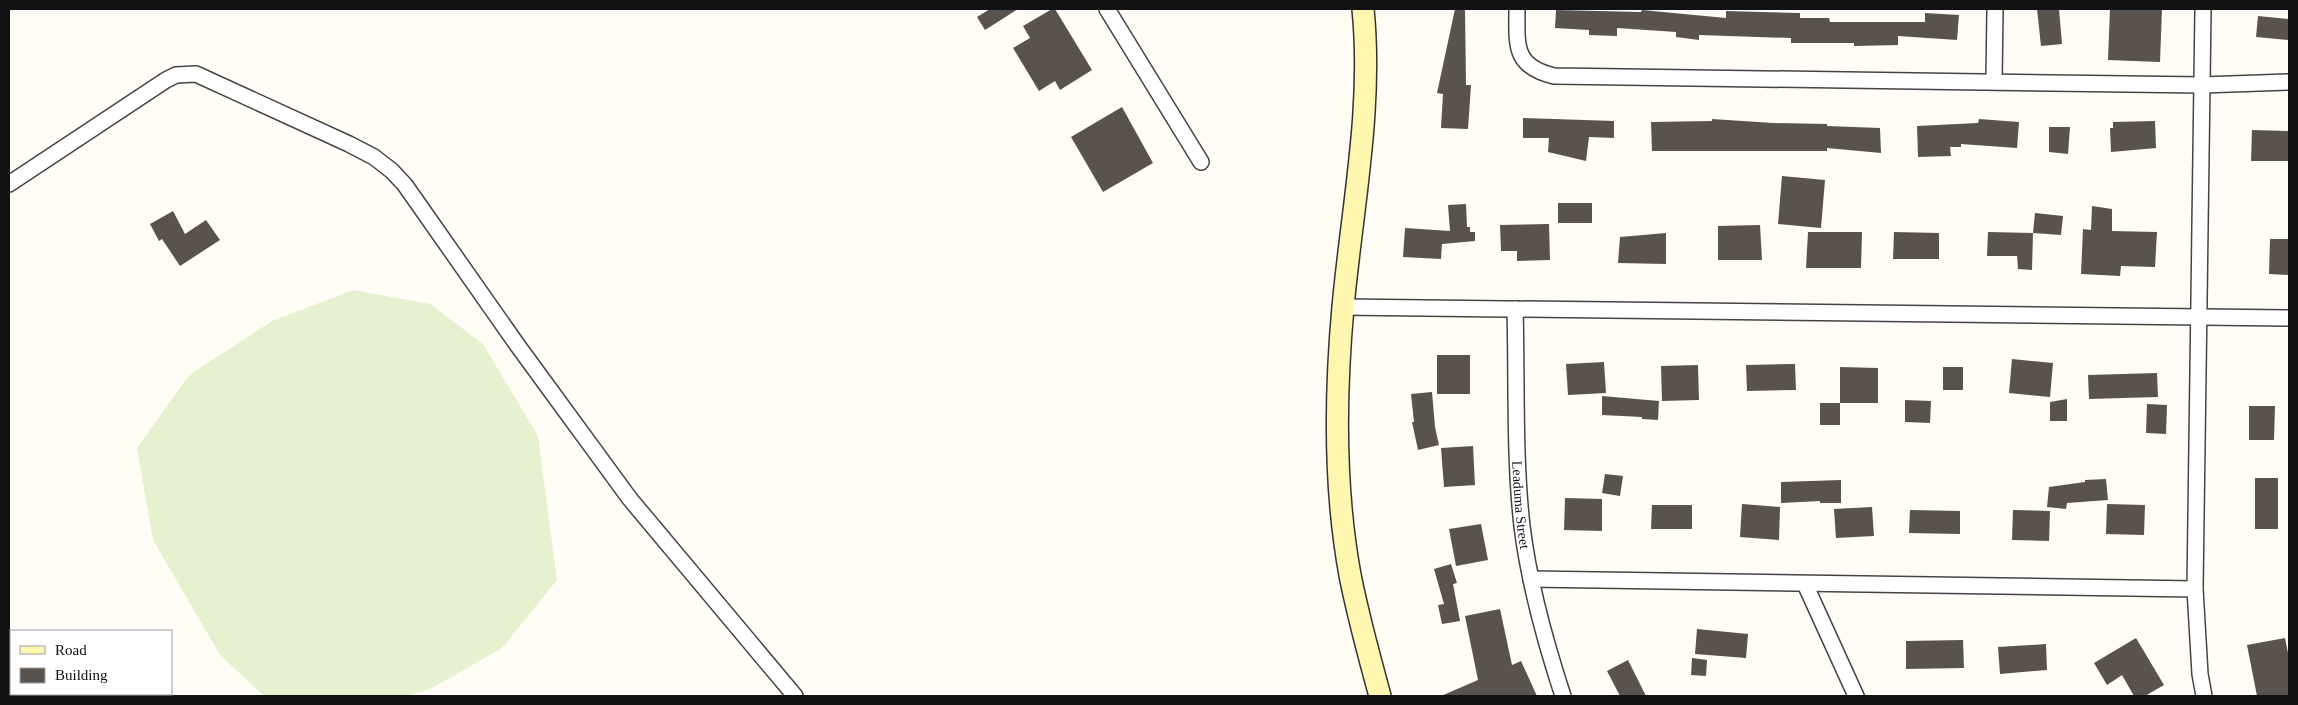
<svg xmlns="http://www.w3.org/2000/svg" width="2298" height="705" font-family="'Times New Roman',serif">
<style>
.pitch{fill:#e6f2cf}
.building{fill:#5a524d}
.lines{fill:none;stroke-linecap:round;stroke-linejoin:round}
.street-casing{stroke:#444;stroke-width:18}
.secondary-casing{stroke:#333;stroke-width:24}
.street{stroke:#fff;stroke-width:15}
.secondary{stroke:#fff6b0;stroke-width:21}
.labels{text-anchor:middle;stroke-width:5;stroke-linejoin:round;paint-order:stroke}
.street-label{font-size:14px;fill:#111;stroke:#fff}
</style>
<rect width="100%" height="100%" fill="#fffdf5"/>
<path class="pitch" d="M353 290 430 304 483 344 538 436 557 580 502 648 434 687 409 696H264L220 655 153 540 137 448 189 375 272 321Z"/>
<g class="building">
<path d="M990 9H1018L985 30 977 17Z"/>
<path d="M1052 9H1055L1092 70 1060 90 1055 81 1039 91 1013 48 1030 38 1023 26Z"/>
<path d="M1455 9H1465L1466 85H1471L1468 129 1441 128 1443 94 1437 93Z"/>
<path d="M2037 9H2059L2062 44 2041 46Z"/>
<path d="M2110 9H2162L2160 62 2108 60Z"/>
<path d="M1556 10 1641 12 1642 10 1726 18V11L1800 13V18H1829L1830 22H1925V13L1959 15 1957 40 1898 36V45L1854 46V43H1791V38L1699 35V40L1676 37V32L1617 28V36L1589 35V30L1555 28Z"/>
<path d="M2258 16 2289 19V40L2256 37Z"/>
<path d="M1122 107 1153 163 1103 192 1071 137Z"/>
<path d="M1523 118 1614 121V138L1589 137 1586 161 1548 152 1549 138H1523Z"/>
<path d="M1712 119 1773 123 1827 124V126L1880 128 1881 153 1827 148V151H1652L1651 122 1712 121Z"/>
<path d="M1979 119 2019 122 2017 148 1961 144V147H1950L1951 156 1918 157 1917 126 1978 123Z"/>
<path d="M2155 121 2156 148 2111 152 2110 128H2113V122Z"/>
<path d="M2049 127H2070L2068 154 2049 152Z"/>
<path d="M2252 130 2289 131V161H2251Z"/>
<path d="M1782 176 1825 180 1821 228 1778 224Z"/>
<rect x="1558" y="203" width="34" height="20"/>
<path d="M1466 204 1467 227H1470V232H1475V241L1442 244 1441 259 1403 257 1405 228 1450 231 1448 205Z"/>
<path d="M2092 206 2112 209V231L2157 232 2155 267 2121 266 2120 276 2081 274 2083 229 2091 230Z"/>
<path d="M173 211 185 234 206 220 220 240 180 266 162 239 159 241 150 224Z"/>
<path d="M2035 213 2063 216 2061 235 2033 233Z"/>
<path d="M1549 224 1550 260 1517 261V251H1501L1500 225Z"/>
<path d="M1760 225 1762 260H1718V226Z"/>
<path d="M1808 232H1862L1861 268H1806Z"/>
<path d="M1894 232 1939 233V259H1893Z"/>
<path d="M1988 232 2033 233 2032 270 2018 269 2017 256H1987Z"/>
<path d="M1666 233V264L1618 263 1620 237Z"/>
<path d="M2270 239H2289V275L2269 274Z"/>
<rect x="1437" y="355" width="33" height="39"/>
<path d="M2012 359 2053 363 2050 397 2009 393Z"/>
<path d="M1604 362 1606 393 1568 395 1566 364Z"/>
<path d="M1795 364 1796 390 1747 391 1746 365Z"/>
<path d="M1698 365 1699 400 1662 401 1661 366Z"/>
<path d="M1840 367 1878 368V403H1840Z"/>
<rect x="1943" y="367" width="20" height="23"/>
<path d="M2157 373 2158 397 2089 399 2088 375Z"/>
<path d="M1432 392 1435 427 1439 445 1418 450 1412 422H1414L1411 394Z"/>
<path d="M1602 396 1659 401 1658 420 1642 419V417L1602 415Z"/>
<path d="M2067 399V421H2050V402Z"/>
<path d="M1905 400 1931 401 1930 423 1905 422Z"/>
<rect x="1820" y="403" width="20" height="22"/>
<path d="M2147 404 2167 405 2166 434 2146 433Z"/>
<path d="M2249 406H2275L2274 440H2249Z"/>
<path d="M1473 446 1475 485 1444 487 1441 448Z"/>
<path d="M1605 474 1623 476 1620 496 1602 493Z"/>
<rect x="2255" y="478" width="23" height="51"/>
<path d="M2106 479 2108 500 2067 503 2066 509 2047 507 2049 487 2085 482V480Z"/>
<path d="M1841 480V503H1820V501L1781 503V482Z"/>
<path d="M1565 498 1602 499V531L1564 530Z"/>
<path d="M1742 504 1780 507 1779 540 1740 537Z"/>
<path d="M2107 504 2145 505 2144 535 2106 534Z"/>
<path d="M1652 505H1692V529H1651Z"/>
<path d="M1872 507 1874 536 1836 538 1834 509Z"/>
<path d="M1910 510 1960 511V534L1909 533Z"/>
<path d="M2013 510 2050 511 2049 541 2012 540Z"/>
<path d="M1481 524 1488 560 1456 566 1449 529Z"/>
<path d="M1451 564 1457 583 1453 584 1460 621 1442 624 1438 605 1444 604 1434 569Z"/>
<path d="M1500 609 1512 665 1521 661 1537 696H1441L1478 680 1465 616Z"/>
<path d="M1697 629 1748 634 1746 658 1695 654Z"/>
<path d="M2136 638 2164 685 2145 696H2134L2122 675 2107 685 2094 663Z"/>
<path d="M2285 638 2289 658V696H2257L2247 645Z"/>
<path d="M1963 640 1964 668 1906 669V641Z"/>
<path d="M2046 644 2047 670 2000 674 1998 647Z"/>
<path d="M1692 658 1707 660 1706 676 1691 675Z"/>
<path d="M1628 660 1646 696H1620L1607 671Z"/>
</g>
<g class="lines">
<g class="street-casing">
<g id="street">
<path d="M1107 9 1201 162"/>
<path d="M1517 9C1517 45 1513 66 1554 76L2202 85 2289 82"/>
<path d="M2203 9 2195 589 2200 674 2204 696"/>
<path d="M1994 81 1995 9"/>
<path d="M9 184 166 80 176 75 196 74 349 144 374 157 392 171 405 185 518 346 630 499 795 696"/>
<path d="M1343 307 2289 318"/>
<path id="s1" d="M1515 309C1517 381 1514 455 1522 526 1529 584 1545 641 1563 696"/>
<path d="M1531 579 2195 589"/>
<path d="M1805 584 1856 696"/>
</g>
</g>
<g class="secondary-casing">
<path id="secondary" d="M1363 9C1373 109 1352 208 1343 307 1335 395 1334 488 1350 575 1358 616 1369 656 1380 696"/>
</g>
<use href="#street" class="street"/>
<use href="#secondary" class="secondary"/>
</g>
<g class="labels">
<g class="street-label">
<text dy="5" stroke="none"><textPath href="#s1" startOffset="196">Leaduma Street</textPath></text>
</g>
</g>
<rect width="2298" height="705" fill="none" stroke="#111111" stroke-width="20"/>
<rect x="10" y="630" width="162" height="65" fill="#ffffff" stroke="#a0a0a0"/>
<rect x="20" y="646" width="25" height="8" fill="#fff6b0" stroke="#a0a0a0"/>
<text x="55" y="655" font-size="15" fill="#111111">Road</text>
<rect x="20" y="668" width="25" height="15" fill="#5a524d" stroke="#a0a0a0"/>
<text x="55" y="680" font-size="15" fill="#111111">Building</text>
</svg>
